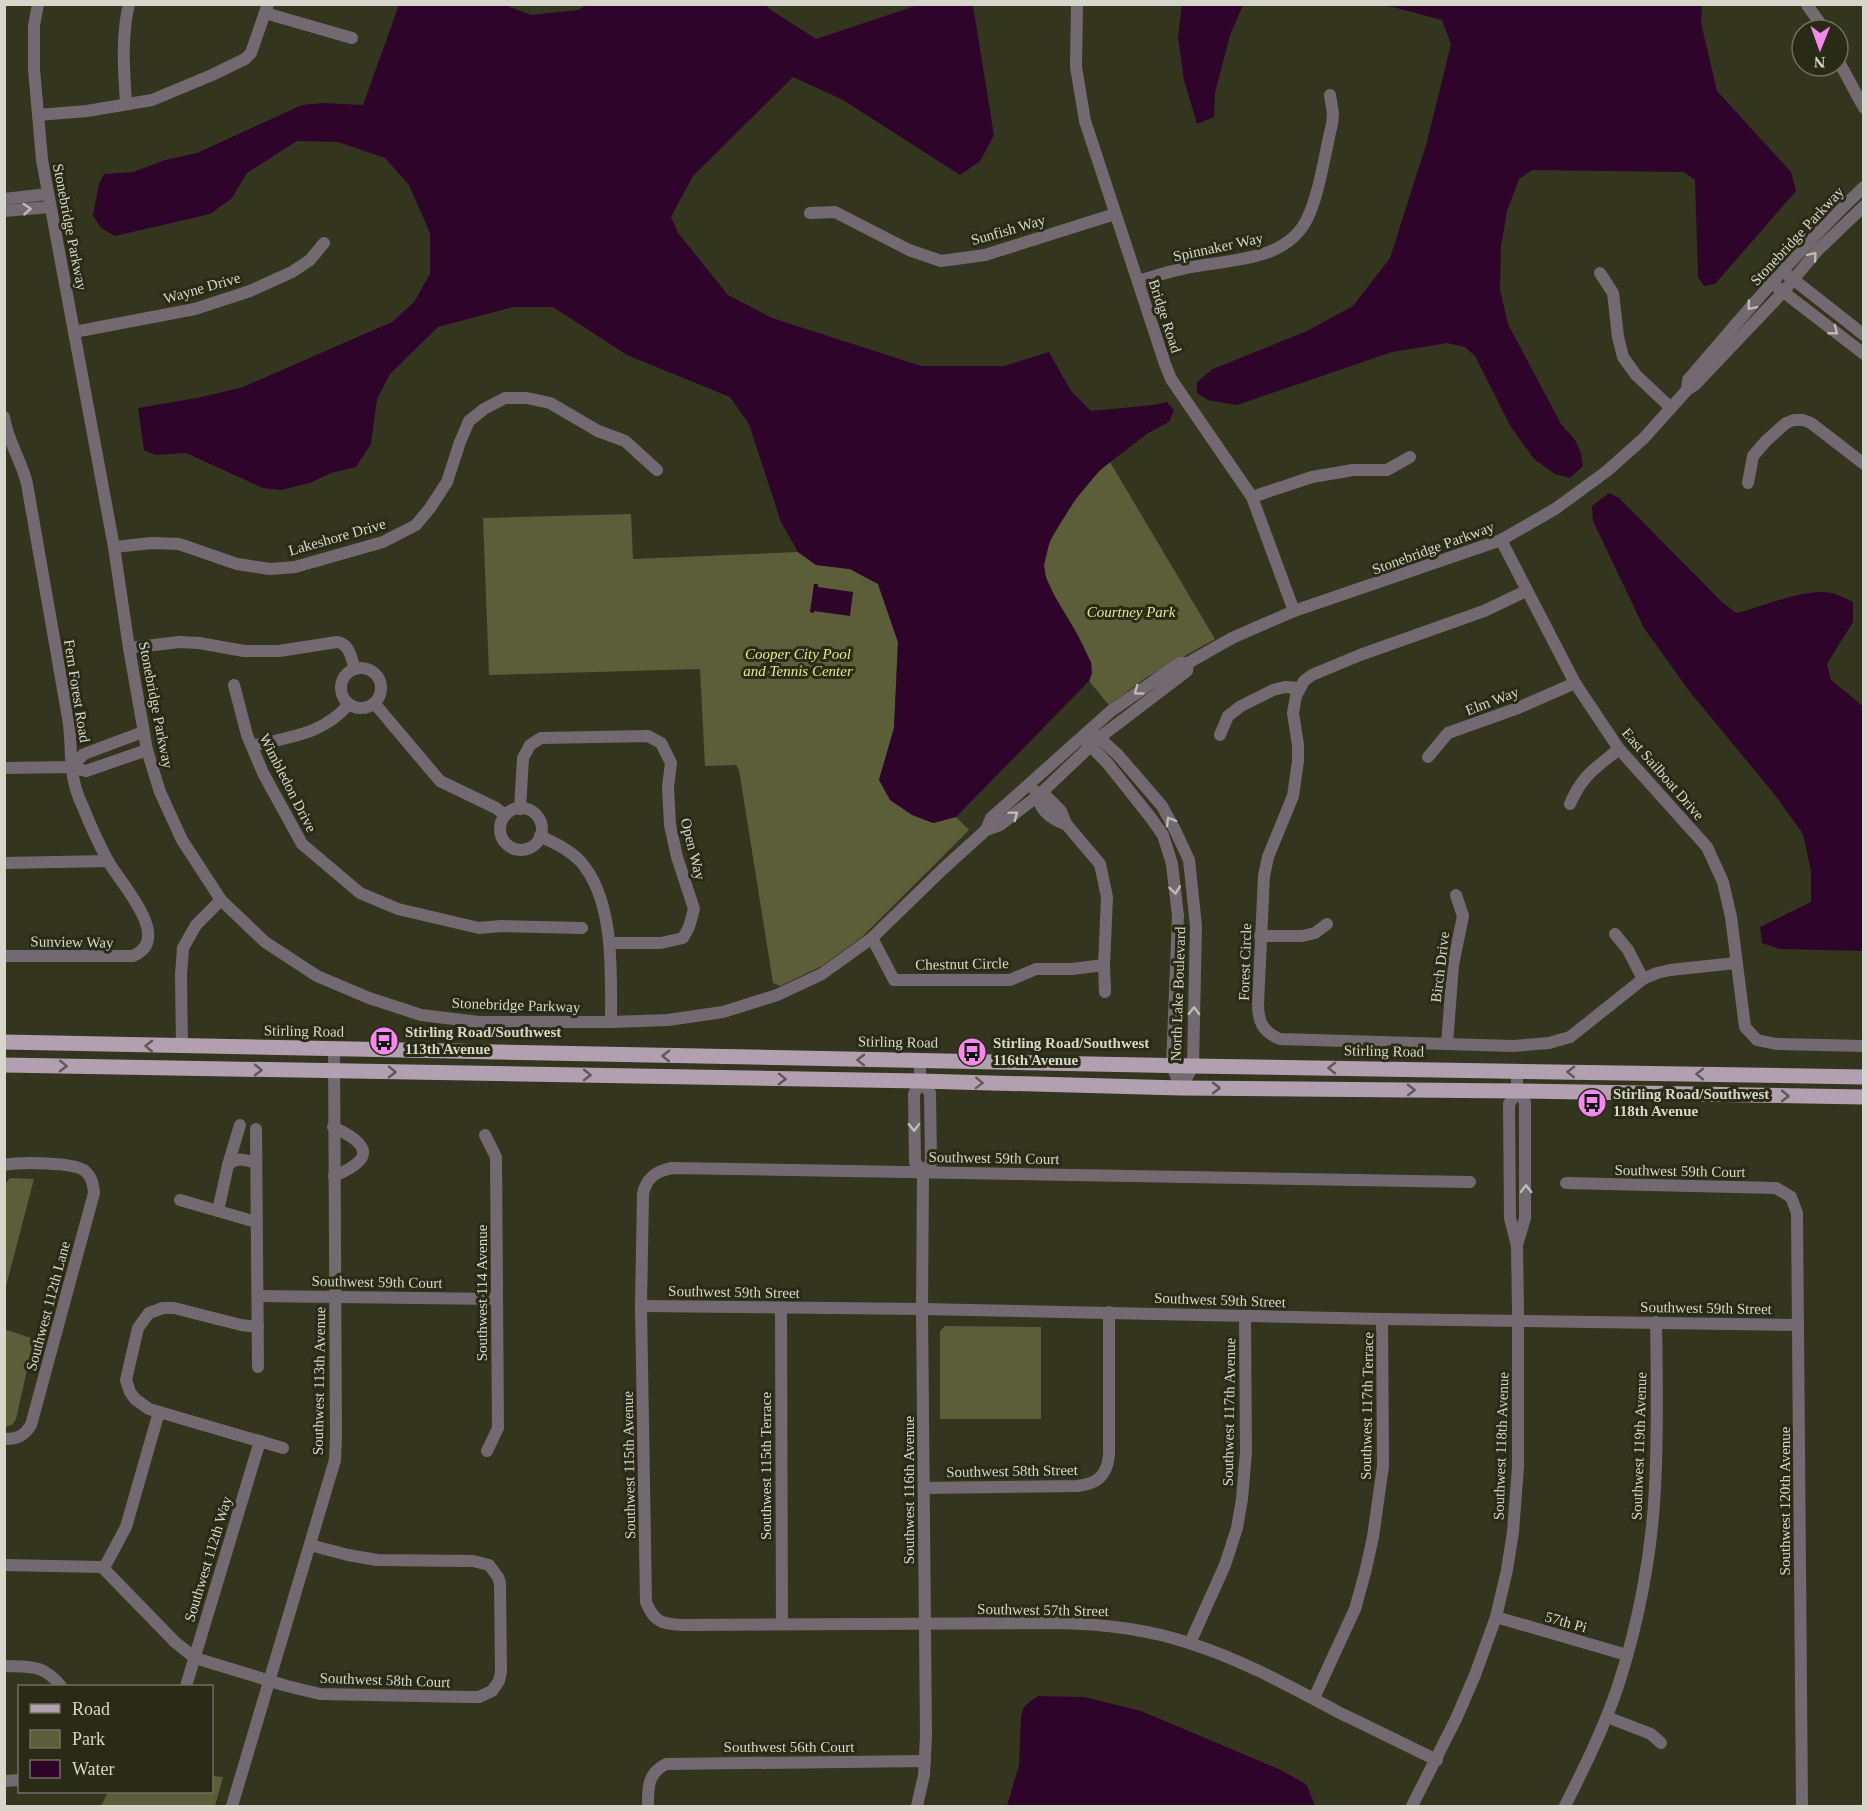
<svg xmlns="http://www.w3.org/2000/svg" width="1868" height="1811" font-family="Georgia,serif">
<style>
.green{fill:#5b5e39}
.water{fill:#2f042b}
.lines{fill:none;stroke-linecap:round;stroke-linejoin:round}
.street{stroke:#736a71;stroke-width:12}
.primary{stroke:#b29faf;stroke-width:15}
.oneway{stroke:#bdbcb4}
.oneway2{stroke:#605953}
.labels{text-anchor:middle;stroke-width:6;stroke-linejoin:round;paint-order:stroke}
.street-label{font-size:15px;fill:#d6d7ca;stroke:#292b16}
.park-label{font-size:15px;font-style:italic;fill:#e3eb8e;stroke:#292b16}
.poi-label{font-size:15px;font-weight:bold;fill:#d6d7ca;stroke:#292b16;text-anchor:start}
</style>
<rect width="100%" height="100%" fill="#33351f"/>
<g class="green">
<path d="M1110 462 1215 639 1147 677 1109 705 1089 681C1097 651 1061 613 1050 586 1047 580 1043 571 1044 564 1045 547 1055 532 1064 518 1076 498 1091 477 1110 462Z"/>
<path d="M631 514 633 559 798 552 816 565 850 569 878 584 898 642 894 728 879 780 933 823 956 817 969 830 862 937 822 966 780 986 773 983 739 770 736 765 705 766 700 669 489 675 483 518Z"/>
<path d="M10 1178 34 1179 5 1290V1184Z"/>
<path d="M945 1326 1041 1327V1419H940V1331Z"/>
<path d="M4 1329 34 1339 16 1419 12 1425 5 1427Z"/>
<path d="M212 1776 223 1777 215 1806H101L108 1792H212Z"/>
</g>
<g class="water">
<path d="M588 4 767 5 768 8 816 39 918 5H971L973 6 994 135 980 161 960 175 843 100 793 77 693 176 671 217 678 233 728 295 772 318 921 366H1004L1049 352 1071 391 1091 411 1154 405 1167 402 1174 410 1169 422 1148 433 1100 470 1074 501 1050 540 1044 565 1046 578 1054 595 1075 631 1091 662 1092 673 1089 681 956 817 933 823 912 815 890 800 879 780 894 728 898 642 878 584 850 569 816 565 798 552 781 522 749 424 730 397 627 355 553 307H513L438 327 390 374 377 399 371 444 356 467 331 473 310 483 281 490 263 488 186 453 156 455 144 450 138 408 202 397 243 387 392 322 414 302 430 274V233L409 185 385 158 338 142 297 141 247 173 232 198 210 214 115 236 101 228 93 215 99 184 104 174 133 172 165 160 197 153 302 105 323 103 363 105 399 5H505L531 15 578 10Z"/>
<path d="M1182 4 1243 5 1230 35 1215 93 1214 117 1197 124 1184 80 1178 37Z"/>
<path d="M1385 5H1702L1701 23 1717 91 1791 172 1796 191 1715 284 1704 286 1698 277 1695 180 1684 172 1532 170 1519 179 1507 211 1501 246 1500 290 1508 324 1561 424 1575 440 1581 453 1583 466 1570 478 1555 474 1534 459 1511 427 1475 356 1465 347 1447 343 1392 352 1237 405 1208 400 1197 393V382L1213 369 1307 331 1353 306 1390 258 1427 142 1451 44 1442 20Z"/>
<path d="M1609 493 1619 498 1722 602 1736 613C1764 607 1805 587 1832 593 1839 595 1847 599 1853 602V622L1827 664 1831 680 1863 706V951L1780 949 1762 943 1760 927 1811 902V871L1803 834 1775 795 1690 692 1644 628 1593 521 1592 506Z"/>
<path d="M814 584H818V587L853 592 850 616 814 611V613L810 612Z"/>
<path d="M1038 1696 1084 1697 1141 1711 1281 1770 1307 1785 1315 1806H1007L1019 1765 1021 1717 1023 1709 1029 1702Z"/>
</g>
<g class="lines">
<g class="street">
<path d="M38 4 34 26V69L42 160 114 547 129 648 147 750 160 792 182 840 221 900 265 942 317 976 369 998 421 1015 479 1022H611L668 1020 723 1012 777 995 822 974 872 938 943 869 986 830 1000 825 1039 795 1099 738 1187 671 1188 663"/>
<path d="M1077 4 1076 67 1085 121 1165 364 1171 379 1252 497 1294 611"/>
<path d="M1807 5 1825 30"/>
<path d="M265 13 352 38"/>
<path d="M1838 60 1864 108"/>
<path d="M126 104C124 71 121 37 129 4"/>
<path d="M38 115 87 111 152 100 212 75 245 59 251 53 268 4"/>
<path d="M4 199 48 194"/>
<path d="M4 211 50 207"/>
<path d="M810 213 835 212 909 250 941 261 985 255 1115 214"/>
<path d="M1600 273 1613 293 1618 337 1623 357 1636 375 1671 408"/>
<path d="M1789 276 1864 335"/>
<path d="M1138 281C1152 277 1167 272 1182 269 1223 259 1283 264 1306 221 1319 197 1325 152 1332 124L1333 114 1330 95"/>
<path d="M1777 287 1864 354"/>
<path d="M74 332 195 309 250 291 292 272 310 260 324 243"/>
<path d="M1687 390 1688 380C1745 314 1800 247 1864 187"/>
<path d="M4 417C7 440 22 461 27 484 41 562 54 640 68 718 71 734 70 751 72 768 73 781 77 795 83 807 90 825 99 844 108 861 120 883 174 938 133 956H4"/>
<path d="M1748 483 1753 456 1766 441 1786 423 1794 420H1803L1811 423 1864 464"/>
<path d="M1252 497 1312 477 1353 470H1387L1410 457"/>
<path d="M1501 540 1575 683 1619 749 1707 847 1723 882 1731 917 1745 1027 1757 1040 1776 1044 1864 1046"/>
<path d="M114 547 152 543 179 544 237 564 270 569 295 567 383 542 416 525 430 508 447 482 460 442 469 421 484 409 505 398H527L550 403 598 431 625 441 657 470"/>
<path d="M1526 591 1484 611 1360 655 1312 675 1304 681 1296 696 1293 713 1298 745V761L1293 796 1268 857 1264 876 1258 1004C1258 1022 1263 1032 1280 1039L1513 1046 1549 1043 1570 1037 1643 979 1657 973 1670 970 1736 963"/>
<path d="M129 648 179 642 199 643 244 651H279L337 642C350 644 351 658 355 669"/>
<circle cx="361" cy="688" r="20"/>
<path d="M234 685 247 735 263 773 302 844 360 893 398 909 479 928 501 926 582 928"/>
<path d="M375 704 440 781 496 808 505 815"/>
<path d="M1094 733 1118 755 1162 806 1175 830 1189 860 1196 926 1193 1066 1181 1088"/>
<path d="M1220 735 1228 716 1241 706 1273 690 1285 687 1299 688"/>
<path d="M1085 740 1108 764 1151 818 1163 835 1172 864 1178 916 1172 1066 1181 1088"/>
<path d="M252 746C288 737 323 735 349 704"/>
<path d="M1428 757 1448 733 1518 708 1575 683"/>
<path d="M71 767 84 754 143 732"/>
<path d="M4 768 71 767 86 771 147 750"/>
<path d="M1035 791 1039 795H1045L1061 811 1066 824 1100 864 1107 897 1104 965 1105 992"/>
<path d="M1039 795C1038 811 1054 820 1067 825"/>
<path d="M1570 804C1582 775 1596 768 1619 749"/>
<circle cx="521" cy="829" r="21"/>
<path d="M520 809 523 758 530 745 541 738 648 736 661 743 671 763 668 787 670 825 677 857 694 909 689 927 683 938 661 943H611"/>
<path d="M986 830 991 818 1111 711 1180 663H1188L1232 638 1294 611 1501 540 1555 509 1607 471 1644 438 1687 390 1695 385 1783 292 1817 251 1864 206"/>
<path d="M540 836C554 843 569 849 580 861 615 900 611 972 611 1022"/>
<path d="M4 863 108 861"/>
<path d="M1615 934 1628 950 1643 979"/>
<path d="M1260 936H1302L1315 933 1327 924"/>
<path d="M872 938 894 980H1010L1036 969H1072L1104 965"/>
<path d="M1447 1044 1453 965 1463 916 1456 895"/>
<path d="M182 1047 181 975 183 948 196 925 221 900"/>
<path d="M920 1061V1081L914 1094 915 1162 923 1172"/>
<path d="M1517 1091 1525 1102V1218L1517 1245"/>
<path d="M333 1127C370 1144 376 1159 334 1176"/>
<path d="M256 1129 258 1367"/>
<path d="M485 1135 496 1157 498 1428 487 1451"/>
<path d="M4 1165C19 1162 75 1162 85 1171 92 1177 93 1184 94 1193L31 1425C24 1436 18 1439 4 1439"/>
<path d="M228 1165 240 1125"/>
<path d="M1566 1183 1776 1188 1791 1197 1797 1213 1802 1806"/>
<path d="M180 1200 256 1222"/>
<path d="M218 1211 228 1165C237 1156 245 1160 256 1163"/>
<path d="M258 1296 497 1299"/>
<path d="M641 1306 922 1309 1382 1319 1798 1325"/>
<path d="M781 1308 782 1624"/>
<path d="M258 1327 241 1325 174 1308H163L149 1313 138 1328 126 1380 130 1392 135 1399 149 1409 283 1448"/>
<path d="M924 1488 1077 1486C1097 1484 1107 1476 1109 1455V1312"/>
<path d="M4 1565 102 1567 175 1642 195 1658 287 1686 320 1694 469 1697H479L492 1691 499 1681 501 1672 500 1583 498 1577 489 1565 473 1561 377 1560 348 1555 310 1545"/>
<path d="M104 1568 126 1527 159 1412"/>
<path d="M1496 1617 1627 1655"/>
<path d="M1190 1643 1225 1565 1237 1528 1242 1499 1246 1452 1245 1316"/>
<path d="M4 1666C31 1667 43 1664 61 1686"/>
<path d="M186 1686 260 1441"/>
<path d="M1314 1698 1355 1609 1365 1573 1373 1537 1383 1466 1382 1319"/>
<path d="M1607 1717 1651 1734 1661 1743"/>
<path d="M1437 1760C1405 1745 1374 1729 1342 1714 1293 1688 1243 1660 1189 1643 1147 1629 1103 1624 1059 1623L682 1625C662 1624 654 1622 646 1602L641 1306 643 1194C646 1178 656 1171 672 1168L1470 1182"/>
<path d="M4 1781 20 1780"/>
<path d="M232 1806 335 1460 336 1437 334 1049"/>
<path d="M648 1806C648 1788 647 1774 666 1764L925 1761"/>
<path d="M917 1806 924 1775 926 1736 922 1309 923 1172 931 1163 930 1093 920 1081"/>
<path d="M1412 1806 1456 1719 1475 1675 1496 1617 1507 1570 1513 1532 1518 1467V1311L1517 1246 1510 1218 1509 1104 1517 1091V1071"/>
<path d="M1565 1806C1584 1768 1603 1730 1617 1689 1638 1626 1652 1554 1655 1487 1658 1433 1657 1377 1656 1322"/>
</g>
<g class="primary">
<path d="M4 1042 1193 1066 1864 1077"/>
<path d="M4 1065 920 1081 1181 1088 1517 1091 1864 1097"/>
</g>
</g>
<defs><path id="oneway-chevron" d="M-2-3.5L2.5 0L-2 3.5" fill="none" stroke-width="1.6" stroke-linecap="round" stroke-linejoin="round" transform="scale(1.5)"/></defs>
<g class="oneway">
<use href="#oneway-chevron" transform="translate(27 209) rotate(-4)"/>
<use href="#oneway-chevron" transform="translate(1813 256) rotate(-50)"/>
<use href="#oneway-chevron" transform="translate(1751 306) rotate(130)"/>
<use href="#oneway-chevron" transform="translate(1834 331) rotate(38)"/>
<use href="#oneway-chevron" transform="translate(1138 691) rotate(144)"/>
<use href="#oneway-chevron" transform="translate(1014 815) rotate(-37)"/>
<use href="#oneway-chevron" transform="translate(1170 821) rotate(-120)"/>
<use href="#oneway-chevron" transform="translate(1175 890) rotate(83)"/>
<use href="#oneway-chevron" transform="translate(1194 1011) rotate(-89)"/>
<use href="#oneway-chevron" transform="translate(914 1127) rotate(89)"/>
<use href="#oneway-chevron" transform="translate(1526 1189) rotate(-90)"/>
</g>
<g class="oneway2">
<use href="#oneway-chevron" transform="translate(149 1046) rotate(-179)"/>
<use href="#oneway-chevron" transform="translate(666 1056) rotate(-179)"/>
<use href="#oneway-chevron" transform="translate(861 1060) rotate(-179)"/>
<use href="#oneway-chevron" transform="translate(63 1066) rotate(1)"/>
<use href="#oneway-chevron" transform="translate(1332 1068) rotate(-179)"/>
<use href="#oneway-chevron" transform="translate(258 1070) rotate(1)"/>
<use href="#oneway-chevron" transform="translate(392 1072) rotate(1)"/>
<use href="#oneway-chevron" transform="translate(1571 1072) rotate(-179)"/>
<use href="#oneway-chevron" transform="translate(1700 1074) rotate(-179)"/>
<use href="#oneway-chevron" transform="translate(587 1075) rotate(1)"/>
<use href="#oneway-chevron" transform="translate(782 1079) rotate(1)"/>
<use href="#oneway-chevron" transform="translate(979 1083) rotate(2)"/>
<use href="#oneway-chevron" transform="translate(1216 1088)"/>
<use href="#oneway-chevron" transform="translate(1411 1090)"/>
<use href="#oneway-chevron" transform="translate(1785 1096) rotate(1)"/>
</g>
<defs>
<g id="bus-disc" transform="scale(1.5)"><circle r="9.5" fill="#f788eb" stroke="#292b16"/><path d="M-5-6H5V4H4V6H2V4H-2V6H-4V4H-5ZM-3.5-4V0h7V-4ZM-3.5 1.2v1.5H-2V1.2ZM2 1.2v1.5H3.5V1.2Z" fill="#111"/></g>
</defs>
<g fill-rule="evenodd">
<use href="#bus-disc" x="384" y="1041"/>
<use href="#bus-disc" x="972" y="1052"/>
<use href="#bus-disc" x="1592" y="1103"/>
</g>
<g class="labels">
<g class="street-label">
<text transform="translate(70 227) rotate(79)" y="5">Stonebridge Parkway</text>
<text transform="translate(1008 230) rotate(-16)" y="5">Sunfish Way</text>
<text transform="translate(1797 236) rotate(-47)" y="5">Stonebridge Parkway</text>
<text transform="translate(1218 247) rotate(-12)" y="5">Spinnaker Way</text>
<text transform="translate(202 288) rotate(-16)" y="5">Wayne Drive</text>
<text transform="translate(1165 316) rotate(72)" y="5">Bridge Road</text>
<text transform="translate(337 537) rotate(-16)" y="5">Lakeshore Drive</text>
<text transform="translate(1433 548) rotate(-20)" y="5">Stonebridge Parkway</text>
<text transform="translate(77 691) rotate(81)" y="5">Fern Forest Road</text>
<text transform="translate(1492 701) rotate(-21)" y="5">Elm Way</text>
<text transform="translate(156 705) rotate(79)" y="5">Stonebridge Parkway</text>
<text transform="translate(1663 774) rotate(49)" y="5">East Sailboat Drive</text>
<text transform="translate(288 783) rotate(63)" y="5">Wimbledon Drive</text>
<text transform="translate(693 849) rotate(76)" y="5">Open Way</text>
<text transform="translate(72 942) rotate(1)" y="5">Sunview Way</text>
<text transform="translate(1245 962) rotate(-88)" y="5">Forest Circle</text>
<text transform="translate(962 964) rotate(-1)" y="5">Chestnut Circle</text>
<text transform="translate(1440 967) rotate(-83)" y="5">Birch Drive</text>
<text transform="translate(1178 994) rotate(-88)" y="5">North Lake Boulevard</text>
<text transform="translate(516 1005) rotate(2)" y="5">Stonebridge Parkway</text>
<text transform="translate(304 1031) rotate(1)" y="5">Stirling Road</text>
<text transform="translate(898 1042) rotate(1)" y="5">Stirling Road</text>
<text transform="translate(1384 1051) rotate(1)" y="5">Stirling Road</text>
<text transform="translate(994 1158) rotate(1)" y="5">Southwest 59th Court</text>
<text transform="translate(1680 1171) rotate(1)" y="5">Southwest 59th Court</text>
<text transform="translate(377 1282) rotate(1)" y="5">Southwest 59th Court</text>
<text transform="translate(734 1292) rotate(1)" y="5">Southwest 59th Street</text>
<text transform="translate(482 1293) rotate(-90)" y="5">Southwest 114 Avenue</text>
<text transform="translate(1220 1300) rotate(2)" y="5">Southwest 59th Street</text>
<text transform="translate(48 1306) rotate(-75)" y="5">Southwest 112th Lane</text>
<text transform="translate(1706 1308) rotate(1)" y="5">Southwest 59th Street</text>
<text transform="translate(319 1381) rotate(-89)" y="5">Southwest 113th Avenue</text>
<text transform="translate(1367 1406) rotate(-89)" y="5">Southwest 117th Terrace</text>
<text transform="translate(1229 1412) rotate(-89)" y="5">Southwest 117th Avenue</text>
<text transform="translate(1501 1446) rotate(-88)" y="5">Southwest 118th Avenue</text>
<text transform="translate(1639 1446) rotate(-88)" y="5">Southwest 119th Avenue</text>
<text transform="translate(629 1465) rotate(-91)" y="5">Southwest 115th Avenue</text>
<text transform="translate(766 1466) rotate(-90)" y="5">Southwest 115th Terrace</text>
<text transform="translate(1012 1471) rotate(-1)" y="5">Southwest 58th Street</text>
<text transform="translate(909 1490) rotate(-90)" y="5">Southwest 116th Avenue</text>
<text transform="translate(1785 1501) rotate(-90)" y="5">Southwest 120th Avenue</text>
<text transform="translate(208 1559) rotate(-73)" y="5">Southwest 112th Way</text>
<text transform="translate(1043 1610) rotate(1)" y="5">Southwest 57th Street</text>
<text transform="translate(1566 1622) rotate(16)" y="5">57th Pi</text>
<text transform="translate(385 1680) rotate(2)" y="5">Southwest 58th Court</text>
<text x="789" y="1752">Southwest 56th Court</text>
</g>
<g class="park-label">
<text x="1131" y="617">Courtney Park</text>
<text x="798" y="659">Cooper City Pool<tspan x="798" dy="17">and Tennis Center</tspan></text>
</g>
<g class="poi-label">
<text x="405" y="1037">Stirling Road/Southwest<tspan x="405" dy="17">113th Avenue</tspan></text>
<text x="993" y="1048">Stirling Road/Southwest<tspan x="993" dy="17">116th Avenue</tspan></text>
<text x="1613" y="1099">Stirling Road/Southwest<tspan x="1613" dy="17">118th Avenue</tspan></text>
</g>
</g>
<rect width="1868" height="1811" fill="none" stroke="#d6d7ca" stroke-width="12"/>
<rect x="18" y="1685" width="195" height="108" fill="#292b16" stroke="#6e705e" stroke-width="1.5"/>
<rect x="30" y="1704" width="30" height="9" fill="#b29faf" stroke="#6e705e" stroke-width="1.5"/>
<text x="72" y="1715" font-size="18" fill="#d6d7ca">Road</text>
<rect x="30" y="1730" width="30" height="18" fill="#5b5e39" stroke="#6e705e" stroke-width="1.5"/>
<text x="72" y="1745" font-size="18" fill="#d6d7ca">Park</text>
<rect x="30" y="1760" width="30" height="18" fill="#2f042b" stroke="#6e705e" stroke-width="1.5"/>
<text x="72" y="1775" font-size="18" fill="#d6d7ca">Water</text>
<g transform="translate(1820 48) rotate(181)"><circle r="28" fill="#292b16" stroke="#6e705e" stroke-width="1.5"/>
<path d="M0-4.5L10 22L0 15L-10 22Z" fill="#f788eb"/>
<text y="-9" font-size="16" font-weight="bold" text-anchor="middle" fill="#d6d7ca">N</text>
</g>
</svg>
